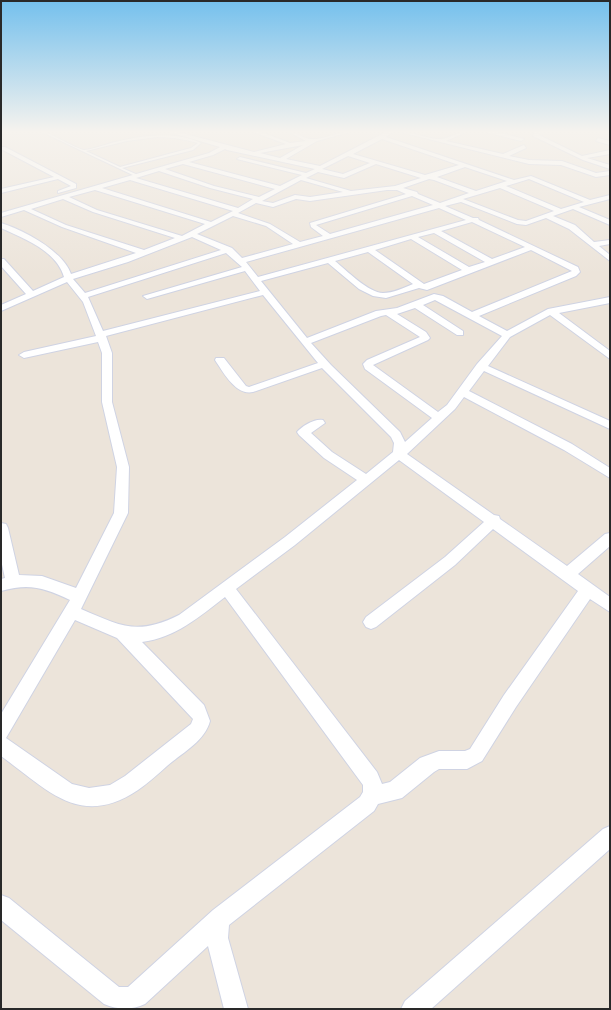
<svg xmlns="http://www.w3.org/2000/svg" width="611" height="1010" font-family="'Exo 2',sans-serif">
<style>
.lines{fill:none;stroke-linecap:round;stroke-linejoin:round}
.service-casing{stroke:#cfd3e3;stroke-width:2}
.minor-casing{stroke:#cfd3e3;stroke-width:2}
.service{fill:#fff;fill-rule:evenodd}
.minor{fill:#fff;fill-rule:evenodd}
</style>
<rect width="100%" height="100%" fill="#ece4da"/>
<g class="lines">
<g class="service-casing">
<path id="service" d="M42 132H46C52 135 80 150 84 150 89 150 105 145 111 143 140 136 173 130 201 143L193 150 122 168 138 175 137 177ZM157 137C171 137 184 139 198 143L191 148 120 167 86 151 127 141Z"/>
</g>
<g class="minor-casing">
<g id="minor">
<path d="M169 132H178L254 152 286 144 253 132H261L290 143 306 141 289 132C297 132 305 140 313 139 325 139 337 132 350 132L317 141 286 159 320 166 386 132H393L386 137 514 180 531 176 590 200 610 195V199L579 207 610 220V225L573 209 553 216 575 225 594 242 610 240V244L599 246 610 255V261L569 229 546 218 526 225 517 224 461 202 445 206 473 218H478L479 220 578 267 580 272 576 276 479 316 507 331 548 309 610 297V303L559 313 610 351V359L550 315 510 337 488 366 610 421V429L484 371 469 391 572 444 610 468V478L564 450 464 397 455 409 407 454 494 515 499 516 500 519 567 566 605 534 610 533V546L578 574 610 597V612L590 599 516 707 482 761 467 769H439L434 772 402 798 378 804 374 811 229 925 228 938 248 1009H224L208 946 145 1004C132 1010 118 1010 104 1004L1 920V895L9 898 119 987H128L213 910 360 797 363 792V785L225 597C199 617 175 638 142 642L204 705 210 721C205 741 182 753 167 766 158 774 148 783 138 790 80 829 48 790 1 756V714L70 600C44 588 30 583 1 591V579L5 578 1 560V523L6 524 8 528 19 575 42 576 76 588 114 513 117 467 102 402V353L98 342 24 358 19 355 24 352 96 336 83 302 67 282 1 311V305L26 294 1 266V259H4L33 291 64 277C56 250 24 239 1 228V223C24 230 63 251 71 274L136 253 62 227 24 210 1 217V213L209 153 220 147ZM382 139 459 165 425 175 353 154ZM303 145 280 158 260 153ZM225 149 227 150 315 169 306 173 240 157 237 159 302 175 280 186 189 162 213 155ZM348 156 370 163 343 174 322 169ZM183 164 275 189 259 197 214 186 165 169ZM376 164 421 178 395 186 351 191 306 178 318 172 344 178ZM465 167 507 181 476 191 437 177ZM159 171 210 188 253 199 238 208 136 178ZM429 179 434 180 469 193 440 203 418 194 417 192 403 188ZM529 179 584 202 561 209 506 186ZM130 180 233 211 211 222 102 188ZM301 180 343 192 310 197 295 195 273 203 262 201ZM500 188 554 211 526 221 518 220 463 199ZM95 190 205 224 182 236 97 210 69 197ZM387 190H397L406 194 310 223 311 227 323 236 300 242 270 224 238 213 256 203 273 207 296 199 310 201ZM412 196 433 205 330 234 316 225ZM63 199 93 212 175 238 144 250 66 225 31 209ZM439 208 466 220 258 277 246 262ZM233 216 266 226 293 244 242 258 232 248 197 234ZM472 222 525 247 492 259 441 231ZM434 233 485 262 469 267 418 237ZM192 237 221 250 85 293 73 279 128 262ZM411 239 462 270 424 284 375 250ZM531 250 572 271 472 312 443 296 434 294 397 308 376 311 307 338 261 281 328 263 359 289 373 296 386 298 419 288 427 290ZM368 252 413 284C404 288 393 293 383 293 369 293 346 270 335 261ZM226 253 242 267 143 296 147 299 245 271 260 291 103 331 88 297ZM263 295 318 363 249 387 246 386 224 358H216L215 360C223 372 236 396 253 392L322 368 391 437 394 443 393 452 366 474 332 452 311 433 325 423 323 420C315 418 302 426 297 432L299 435 324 458 357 480 285 537 179 615C137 636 121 626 81 609L128 513 129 467 112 402V353L106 336ZM435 300 502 336 477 364 447 405 438 412 373 365 428 340 430 338 426 332 397 314 415 308 457 335H463V331L423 305ZM386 315 420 337 367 360 363 364 365 369 432 418 405 442 400 432 331 365 311 343 381 316ZM399 460 484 522 445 557 366 617 363 622 366 627 371 629 376 627 455 565 493 529 578 591 504 695 470 749 465 751H439L420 758 390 782 382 784 377 772 236 589 295 545ZM75 620 117 638 193 719 191 724 125 776 110 785 89 788 72 784 6 738Z"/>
<path d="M400 132C413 132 425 138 438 139 447 140 457 132 466 132L446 141 503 154 524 145 526 148 509 156 529 160 562 161 596 173 610 171V175L596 177 561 165 529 164Z"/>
<path d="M486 132H497L524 139 521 141Z"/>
<path d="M535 132H541L539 135 582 156 610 150V154L587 158 610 165V169L583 160 533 136Z"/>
<path d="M598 138 610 141V145L596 141Z"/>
<path d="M1 147H5L76 184V188L58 193V191L71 186 58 179 1 193V189L54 177 1 149Z"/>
<path d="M610 826V849L431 1009H401L405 1001 603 829Z"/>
</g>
</g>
<use href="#service" class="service"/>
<use href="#minor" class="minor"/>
</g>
<linearGradient id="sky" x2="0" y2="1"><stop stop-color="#74c0ed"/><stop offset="0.48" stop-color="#f6f3ee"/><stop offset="1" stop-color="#f6f3ee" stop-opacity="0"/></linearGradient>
<rect width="611" height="274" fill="url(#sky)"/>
<rect width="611" height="1010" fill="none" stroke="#292929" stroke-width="4"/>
</svg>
